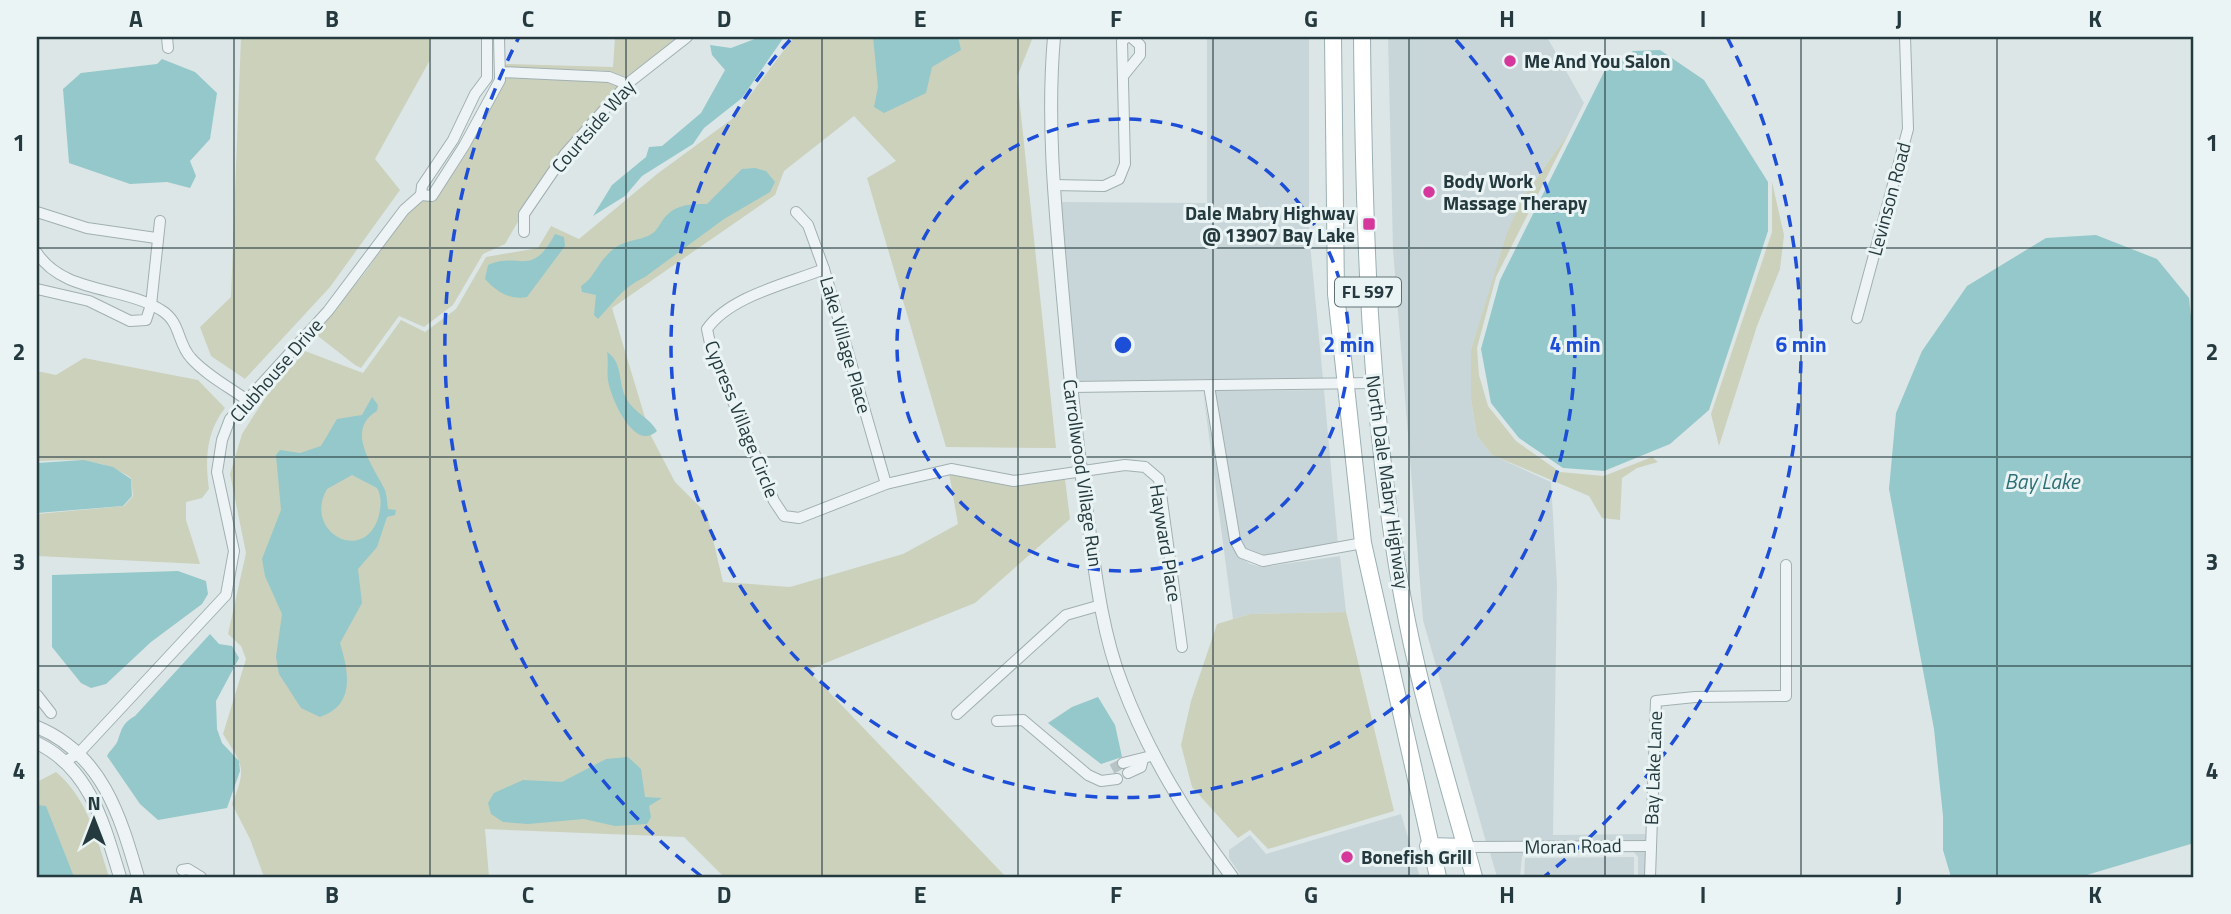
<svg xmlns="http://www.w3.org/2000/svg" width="2231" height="914" font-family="'Titillium Web',sans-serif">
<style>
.built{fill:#c9d6d9}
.green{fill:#ccd1bc}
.water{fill:#94c8ca;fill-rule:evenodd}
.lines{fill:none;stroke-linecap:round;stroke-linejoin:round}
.minor-tunnel{stroke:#b7c4c5;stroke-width:10;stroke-dasharray:10 5;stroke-linecap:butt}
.minor-casing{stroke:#a1afb1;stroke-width:12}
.tertiary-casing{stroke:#a1afb1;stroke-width:14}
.primary-casing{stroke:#9ab0b3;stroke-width:18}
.minor{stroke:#eef4f5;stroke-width:10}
.tertiary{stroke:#eef4f5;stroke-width:12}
.primary{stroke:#fff;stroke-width:16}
.grid{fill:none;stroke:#253a3e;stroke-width:2;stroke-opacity:0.55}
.ring{fill:none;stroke:#1d4ed8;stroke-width:3.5;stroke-dasharray:12 9}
.poi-dot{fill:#d6379b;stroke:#ebf4f5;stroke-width:2.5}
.labels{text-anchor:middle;stroke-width:6;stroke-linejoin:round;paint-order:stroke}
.shield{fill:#ebf4f5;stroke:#607275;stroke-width:2}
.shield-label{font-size:18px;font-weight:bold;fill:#253a3e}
.poi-label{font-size:19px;font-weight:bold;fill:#253a3e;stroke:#ebf4f5;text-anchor:start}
.street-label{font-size:19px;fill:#253a3e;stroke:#ebf4f5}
.water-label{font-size:21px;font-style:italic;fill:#2d6f74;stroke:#ebf4f5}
.centre{fill:#1d4ed8;stroke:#ebf4f5;stroke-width:3.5}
.ring-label{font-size:21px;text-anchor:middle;font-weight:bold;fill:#1d4ed8;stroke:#ebf4f5;stroke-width:6;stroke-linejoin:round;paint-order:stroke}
.neatline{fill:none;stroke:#253a3e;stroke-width:2.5}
.grid-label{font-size:23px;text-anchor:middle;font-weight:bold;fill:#253a3e}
</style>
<rect width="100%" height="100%" fill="#dce6e7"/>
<g class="built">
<path d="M1207 37H1309V233L1323 379 1075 381 1060 202 1207 203Z"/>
<path d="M1388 37H1547L1584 103 1570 131 1522 199 1471 350V399L1477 436 1492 455 1551 482 1557 584 1553 835 1645 834V840L1486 842 1423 620 1393 250Z"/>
<path d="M1324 390 1338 545 1263 556 1246 549 1240 538 1214 391Z"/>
<path d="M1203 391 1230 541 1238 556 1250 564 1263 567 1340 556 1346 612 1250 614 1233 619Z"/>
<path d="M1401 814 1420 877H1242L1229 858V850L1250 835 1266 854Z"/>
<path d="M1645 851 1646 877H1638V857L1634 852 1525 853 1522 856 1520 877H1497L1490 853Z"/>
<path d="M1634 857V877H1524L1525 858Z"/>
</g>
<g class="green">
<path d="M241 37H429L430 60 375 159 400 190 330 287 245 379 211 356 200 327 231 297Z"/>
<path d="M615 37H679L626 77 609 71 505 67 506 64 613 67Z"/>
<path d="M794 37H1033L1017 77 1056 448 946 447 867 178 896 161 854 116 784 171 775 195 612 308 650 434 675 482 707 514 723 582 790 587 903 554 958 524 949 473 1010 486 1065 479 1070 519 975 603 808 670 1006 877H724L684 837 485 829 489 877H264L250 839 232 804C247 767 243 766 223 734L246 659 241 646 228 634 246 553 230 474 242 434 265 398 305 351 363 373 401 320 425 332 456 309 486 257 538 248 551 226 579 239 657 174 732 119Z"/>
<path d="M505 78 608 82 618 86 561 150 521 211 519 220 505 244 483 254 453 305 424 327 399 316 361 368 355 365 314 333 364 274 407 214 423 201 436 199 467 153Z"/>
<path d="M1570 131 1496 277 1477 348 1479 375 1488 406 1516 441 1560 472 1604 476 1652 457 1658 462 1637 468 1622 478 1620 520 1602 518 1589 496 1492 455 1477 436 1471 399V350L1507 233 1522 199Z"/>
<path d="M1772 182 1784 235 1780 269 1757 326 1719 446 1711 414 1772 232Z"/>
<path d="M84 358 198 380 225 408C206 432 205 460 209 489L202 498 186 502V520L200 564 37 556V514L124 506 133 496 131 478C101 457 72 460 37 461V371L56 375Z"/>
<path d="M1346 612 1394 811 1268 849 1250 830 1238 838 1192 787 1181 745 1191 701 1217 624 1250 614Z"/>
<path d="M56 772C88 799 97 839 109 877H37V782Z"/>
</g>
<g class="water">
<path d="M760 37H784L742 98 704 128 693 144 642 176 625 196 593 216 612 185 646 157 649 147 662 146 701 113 725 70 712 55 710 45 731 48Z"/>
<path d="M873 37H958L961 50 932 67 926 93 884 113 874 107 878 87Z"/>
<path d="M1660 50 1704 80 1768 182V231L1709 410 1670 444 1604 471 1563 468 1519 438 1491 403 1481 349 1500 280 1604 72 1633 51Z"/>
<path d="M162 59 195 72 217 93 210 139 190 161 196 176 190 188 167 182 130 184 69 163 63 89 81 73 157 64Z"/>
<path d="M755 168 766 171 775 182 770 192 724 219 645 277C623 287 614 302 598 319L594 315 596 295 582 292 581 286C594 278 598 263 609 253 622 240 633 242 648 236 659 231 659 223 666 216 677 204 692 204 707 204L742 169Z"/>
<path d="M555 234 564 237 565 246 527 297C509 300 497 292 485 279L488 265C520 251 531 279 555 234Z"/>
<path d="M2096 235 2157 259 2189 298 2194 345V843L2080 877H1951L1943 850V816L1934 729 1889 489 1896 413 1922 351 1967 286 2046 238Z"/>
<path d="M607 352C623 362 618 383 626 398 633 412 650 418 657 431 635 452 613 402 609 385 606 374 609 363 607 352Z"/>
<path d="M372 397 378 405 377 411C345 430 372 464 384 488 387 494 387 502 388 509L396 510 395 515 387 517 377 547 358 569 362 603 340 643C349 673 355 705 320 717L301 708 279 674 276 657 282 614 265 576 262 559 281 510 276 455 280 450 300 453 321 446 337 419 362 415ZM352 475 377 488C382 497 381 505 379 515 366 566 302 533 327 489Z"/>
<path d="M84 460 113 467 131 479 132 496 123 506 37 513V463Z"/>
<path d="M178 571 206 581 208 594 202 604 151 642 106 684 91 688 81 683 52 647V575Z"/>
<path d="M210 634 219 644 232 646 239 658 216 701 217 729 222 743 239 761 240 771 227 808 158 820 140 804 107 756C110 750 116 746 118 740 122 728 123 723 135 716Z"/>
<path d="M1098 697 1115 725 1122 757 1101 764 1048 723 1072 707Z"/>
<path d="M628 757 641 769 645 797 662 798 649 806 651 817 647 824 615 826 584 819 528 824 503 822 491 814 488 803 494 793 523 780 562 782 606 759Z"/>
<path d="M37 805 46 806 74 877H37Z"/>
</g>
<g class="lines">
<path class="minor-tunnel" d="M1112 769 1123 763"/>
<g class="minor-casing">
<g id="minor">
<path d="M167 37 168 48"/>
<path d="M500 72 609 77 627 84"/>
<path d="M1123 76 1140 55V45L1131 37"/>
<path d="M1053 185 1104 186 1119 179 1125 164 1122 41 1127 37"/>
<path d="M421 195 422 186 453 140 475 94 487 78V37"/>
<path d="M37 212 87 228 156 238"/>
<path d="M796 212 808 225 824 269 886 484"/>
<path d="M524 232V214L565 154 627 84 687 37"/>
<path d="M37 253C64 294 123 286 161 310 181 322 177 343 191 358 206 375 229 387 247 400"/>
<path d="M824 269C787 284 730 296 707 329L711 348 774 501 784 516 799 518 886 484 951 469 1014 481 1125 465 1145 467 1159 479 1182 647"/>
<path d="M37 289 89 301 130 321 146 320 151 305 160 221"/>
<path d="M1857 318 1908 129 1905 37"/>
<path d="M1209 386 1235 540 1242 553 1263 561 1363 543"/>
<path d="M1071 387 1374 383"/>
<path d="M37 695 51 713"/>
<path d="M957 714 1066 615 1101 605"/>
<path d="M997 721 1023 720 1088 775 1101 781 1117 779"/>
<path d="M64 762 79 753 226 595 234 551 217 472 222 440 230 419 328 311 404 210 421 195 432 196 464 146 500 80 499 37"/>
<path d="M1123 763 1151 756"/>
<path d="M1128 773 1141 767 1143 759"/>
<path d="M1466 847 1650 846"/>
<path d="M182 870 188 869 201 877"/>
<path d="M1650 877 1656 701 1695 697 1786 696V565"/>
</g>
</g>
<g class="tertiary-casing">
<g id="tertiary">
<path d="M1054 37C1047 116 1054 196 1061 275 1068 355 1075 434 1087 513 1095 570 1101 630 1122 684 1149 755 1187 816 1232 877"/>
<path d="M37 727C102 754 120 815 138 877"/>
<path d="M37 743C91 769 104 825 120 877"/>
</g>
</g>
<g class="primary-casing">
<g id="primary">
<path d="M1333 37 1336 294 1363 543 1438 877"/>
<path d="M1362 37C1364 233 1369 428 1407 621 1424 707 1451 793 1474 877"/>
<path d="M1428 846 1466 847"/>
</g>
</g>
<use href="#minor" class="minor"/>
<use href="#tertiary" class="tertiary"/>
<use href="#primary" class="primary"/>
</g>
<path class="grid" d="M234 37V877M430 37V877M626 37V877M822 37V877M1018 37V877M1213 37V877M1409 37V877M1605 37V877M1801 37V877M1997 37V877M37 248H2194M37 457H2194M37 666H2194"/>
<g class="ring">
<circle cx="1123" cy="345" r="226"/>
<path d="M1456 40A452 452 0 1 1 790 40"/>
<path d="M701 876A678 678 0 0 1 519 37M1727 37A678 678 0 0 1 1545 876"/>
</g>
<g class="poi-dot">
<circle cx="1510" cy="61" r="7"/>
<circle cx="1429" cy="192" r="7"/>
<rect x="1362" y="217" width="14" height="14" rx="3.5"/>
<circle cx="1347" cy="857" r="7"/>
</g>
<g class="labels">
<rect class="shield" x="1335" y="277.5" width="66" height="29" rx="5"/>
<g class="shield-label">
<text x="1368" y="298">FL 597</text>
</g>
<g class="poi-label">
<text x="1524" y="68">Me And You Salon</text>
<text x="1443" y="188">Body Work<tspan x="1443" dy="22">Massage Therapy</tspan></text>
<text x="1355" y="220" text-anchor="end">Dale Mabry Highway<tspan x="1355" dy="22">@ 13907 Bay Lake</tspan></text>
<text x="1361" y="864">Bonefish Grill</text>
</g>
<g class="street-label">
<text transform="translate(593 126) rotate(-49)" y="7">Courtside Way</text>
<text transform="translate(1889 199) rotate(-75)" y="7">Levinson Road</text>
<text transform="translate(846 345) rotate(74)" y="7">Lake Village Place</text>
<text transform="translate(276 370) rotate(-49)" y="7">Clubhouse Drive</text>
<text transform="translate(742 419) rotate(68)" y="7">Cypress Village Circle</text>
<text transform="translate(1083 473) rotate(82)" y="7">Carrollwood Village Run</text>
<text transform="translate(1388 482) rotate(82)" y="7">North Dale Mabry Highway</text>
<text transform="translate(1166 543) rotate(81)" y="7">Hayward Place</text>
<text transform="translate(1653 768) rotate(-88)" y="7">Bay Lake Lane</text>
<text transform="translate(1573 846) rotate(-1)" y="7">Moran Road</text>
</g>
<g class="water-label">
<text x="2042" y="489">Bay Lake</text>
</g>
</g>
<circle cx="1123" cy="345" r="10" class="centre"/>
<g class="ring-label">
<text x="1349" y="352">2 min</text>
<text x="1575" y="352">4 min</text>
<text x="1801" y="352">6 min</text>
</g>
<rect width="2231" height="914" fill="none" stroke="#ebf4f5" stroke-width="77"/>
<g transform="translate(94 820)" stroke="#ebf4f5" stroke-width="5" paint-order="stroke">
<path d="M0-5L12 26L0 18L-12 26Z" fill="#253a3e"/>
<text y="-10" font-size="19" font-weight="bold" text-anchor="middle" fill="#253a3e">N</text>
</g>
<rect x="38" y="38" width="2154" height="838" class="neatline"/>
<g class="grid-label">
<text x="136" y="27">A</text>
<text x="332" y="27">B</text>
<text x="528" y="27">C</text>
<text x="724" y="27">D</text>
<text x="920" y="27">E</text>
<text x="1116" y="27">F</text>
<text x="1311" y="27">G</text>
<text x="1507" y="27">H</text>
<text x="1703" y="27">I</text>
<text x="1899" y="27">J</text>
<text x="2095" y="27">K</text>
<text x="19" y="151">1</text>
<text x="2212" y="151">1</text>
<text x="19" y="360">2</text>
<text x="2212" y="360">2</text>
<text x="19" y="570">3</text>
<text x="2212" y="570">3</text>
<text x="19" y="779">4</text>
<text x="2212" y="779">4</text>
<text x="136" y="903">A</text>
<text x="332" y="903">B</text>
<text x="528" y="903">C</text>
<text x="724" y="903">D</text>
<text x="920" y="903">E</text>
<text x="1116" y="903">F</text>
<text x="1311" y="903">G</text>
<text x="1507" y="903">H</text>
<text x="1703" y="903">I</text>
<text x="1899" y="903">J</text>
<text x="2095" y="903">K</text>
</g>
</svg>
